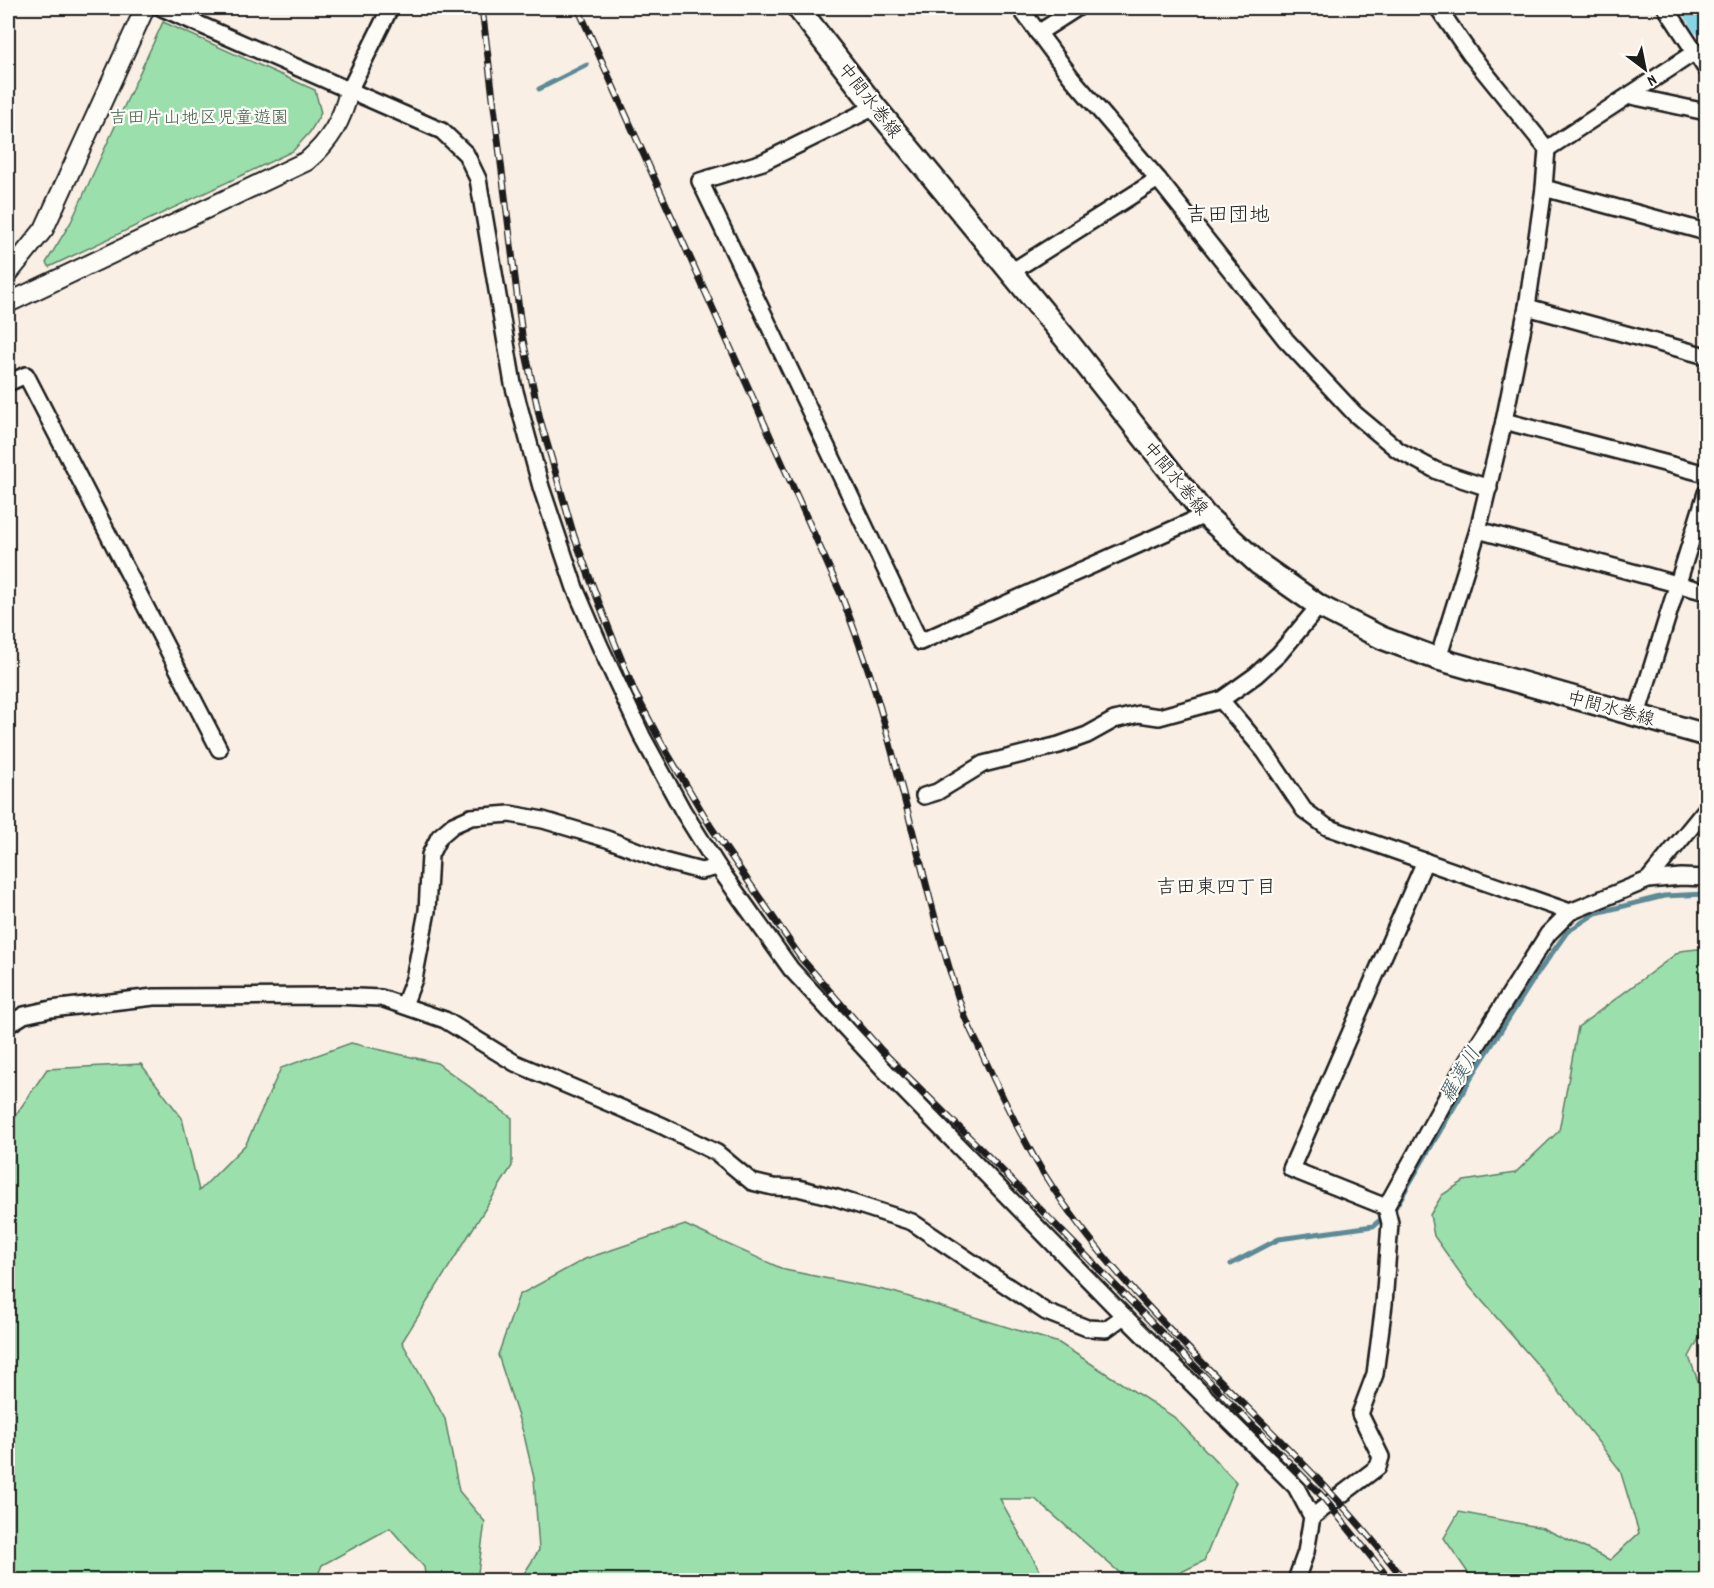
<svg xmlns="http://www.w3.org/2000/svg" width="1714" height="1588" font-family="Dekko,'Klee One',sans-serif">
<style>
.green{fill:#9be0ac;stroke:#5c7e64;stroke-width:1.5}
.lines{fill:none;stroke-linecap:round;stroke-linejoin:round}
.stream{stroke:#5c8a96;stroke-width:5}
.river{stroke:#87d4e7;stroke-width:33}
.minor-casing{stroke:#1c1c1c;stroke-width:20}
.tertiary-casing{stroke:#1c1c1c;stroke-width:22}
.secondary-casing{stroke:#1c1c1c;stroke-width:26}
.minor{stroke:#fdfcf7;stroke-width:15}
.tertiary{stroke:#fdfcf7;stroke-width:18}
.secondary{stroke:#fdfcf7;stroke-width:21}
.rail-casing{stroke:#1c1c1c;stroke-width:7}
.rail{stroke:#fdfcf7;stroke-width:4.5;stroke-dasharray:14;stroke-linecap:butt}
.labels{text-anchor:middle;stroke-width:4.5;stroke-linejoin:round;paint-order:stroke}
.street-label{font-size:18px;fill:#1c1c1c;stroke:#fdfcf7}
.park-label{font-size:18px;fill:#48614e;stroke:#fdfcf7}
.neighbourhood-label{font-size:20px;fill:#1c1c1c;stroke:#fdfcf7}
.water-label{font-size:20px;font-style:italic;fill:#415c63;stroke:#fdfcf7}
.quarter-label{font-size:21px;fill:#1c1c1c;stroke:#fdfcf7}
</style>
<rect width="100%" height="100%" fill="#f9efe4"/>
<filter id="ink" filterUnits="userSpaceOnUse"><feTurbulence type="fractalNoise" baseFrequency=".0167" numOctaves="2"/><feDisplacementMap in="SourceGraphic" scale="12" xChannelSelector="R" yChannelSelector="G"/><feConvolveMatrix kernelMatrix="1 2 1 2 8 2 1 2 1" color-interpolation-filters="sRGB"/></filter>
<g filter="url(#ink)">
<g class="green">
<path d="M163 22 315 90 321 113 310 132 293 151 49 267 46 263 71 222Z"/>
<path d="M1706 948V1325L1689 1357 1706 1402V1580H1473L1444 1538 1459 1512 1543 1528 1610 1560 1639 1533 1620 1470 1543 1371 1470 1287 1434 1236 1430 1215 1442 1195 1464 1181 1515 1173 1559 1131 1578 1027 1680 951Z"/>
<path d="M351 1043 437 1063 512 1118V1166L402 1342 445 1419 459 1491 485 1522 477 1580H426L424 1567 390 1528 322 1565 316 1580H8V1140L13 1119 47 1069 141 1064 182 1118 199 1191 246 1144 281 1068Z"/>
<path d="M685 1225 785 1270 893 1292 1059 1343 1174 1417 1236 1482 1204 1561 1165 1580H1128L1035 1499H1000L1045 1580H520L539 1550 534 1478 524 1435 498 1355 519 1295 585 1259Z"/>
</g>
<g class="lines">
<g class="stream">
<path d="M539 89 587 65"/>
<path d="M1231 1264 1279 1239 1373 1226 1395 1208 1474 1073 1535 977 1567 932 1596 913 1664 896 1706 894"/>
</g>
<path class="river" d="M1699 8 1706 20"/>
<g class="minor-casing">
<g id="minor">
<path d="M162 8 442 131 466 154 478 179 513 384 541 487 575 588 600 646 642 736 683 811 718 867 791 969 892 1078 1124 1316 1296 1487 1312 1517 1306 1552 1296 1580"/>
<path d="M1020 8 1071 77 1158 179 1286 340 1355 414 1398 450 1437 471 1489 488"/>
<path d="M1666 8 1706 69"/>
<path d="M1038 33 1077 8"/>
<path d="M349 91 390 8"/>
<path d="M1631 96 1706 112"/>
<path d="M875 107 763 162 700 181 920 642 1205 515"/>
<path d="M1547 149 1695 52"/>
<path d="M1544 188 1706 232"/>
<path d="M1011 272 1158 179"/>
<path d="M1527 307 1706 356"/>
<path d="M8 383 26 375 219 749"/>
<path d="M1504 421 1706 474"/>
<path d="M1478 530 1706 592"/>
<path d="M1438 659 1478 530 1504 421 1527 307 1544 188 1547 149 1470 54 1438 8"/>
<path d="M1221 700 1265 752 1304 810 1327 827 1570 912"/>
<path d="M1637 715 1706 493"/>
<path d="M924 796 937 792 983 764 1059 745 1087 735 1114 720 1139 714 1159 717 1221 700 1256 675 1279 654 1319 606"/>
<path d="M1648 880 1706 809"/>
<path d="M404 1005 414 979 427 911 430 855 439 837 453 825 471 817 510 814 543 820 607 839 667 862 701 871 718 867"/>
<path d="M8 1025 24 1015 51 1009 154 997 333 996 381 998 445 1020 515 1063 663 1126 717 1153 752 1182 773 1187 798 1188 837 1198 912 1222 1046 1312 1087 1328 1106 1329 1124 1316"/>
<path d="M1386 1207 1291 1169 1425 861"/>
<path d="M1312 1517 1378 1467 1381 1457 1360 1414 1375 1374 1384 1304 1390 1223 1386 1207 1464 1066 1548 934 1570 912 1648 880 1681 877 1706 878"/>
</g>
</g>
<g class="tertiary-casing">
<g id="tertiary">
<path d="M8 274 44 229 145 8"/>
<path d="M8 303 307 161C330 141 342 121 349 91"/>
</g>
</g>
<g class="secondary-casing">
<path id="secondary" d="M798 8 875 107 1065 338 1205 515 1259 564 1319 606 1382 638 1438 659 1706 735"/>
</g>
<use href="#minor" class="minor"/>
<use href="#tertiary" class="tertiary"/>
<use href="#secondary" class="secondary"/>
<g class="rail-casing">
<g id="rail">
<path d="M482 8 522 335 540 419 574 536 604 616 635 693 662 744 711 827 801 958 881 1050 988 1156 1322 1496 1390 1580"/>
<path d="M578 8 840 592C852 624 865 657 875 691 907 797 928 907 963 1012 969 1028 978 1044 985 1060 1003 1099 1022 1138 1044 1174 1141 1328 1296 1435 1404 1580"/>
</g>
</g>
<use href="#rail" class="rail"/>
</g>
</g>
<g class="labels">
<g class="street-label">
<text transform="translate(870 100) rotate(52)" y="6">中間水巻線</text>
<text transform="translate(1176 478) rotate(50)" y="6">中間水巻線</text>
<text transform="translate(1611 708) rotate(15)" y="6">中間水巻線</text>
</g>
<g class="park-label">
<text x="199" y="123">吉田片山地区児童遊園</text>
</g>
<g class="neighbourhood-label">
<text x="1216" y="893">吉田東四丁目</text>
</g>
<g class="water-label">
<text transform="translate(1459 1074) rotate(-59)" y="7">羅漢川</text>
</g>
<g class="quarter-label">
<text x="1228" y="221">吉田団地</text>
</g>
</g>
<rect width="1714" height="1588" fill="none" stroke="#fdfcf7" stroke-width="30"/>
<rect x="15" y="15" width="1684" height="1558" fill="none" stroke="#1c1c1c" stroke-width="2" filter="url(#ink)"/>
<g transform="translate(1645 69) rotate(148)" stroke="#fdfcf7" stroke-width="4.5" paint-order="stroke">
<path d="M0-4.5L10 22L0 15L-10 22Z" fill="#1c1c1c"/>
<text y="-9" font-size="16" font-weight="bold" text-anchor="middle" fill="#1c1c1c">N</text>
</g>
</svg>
